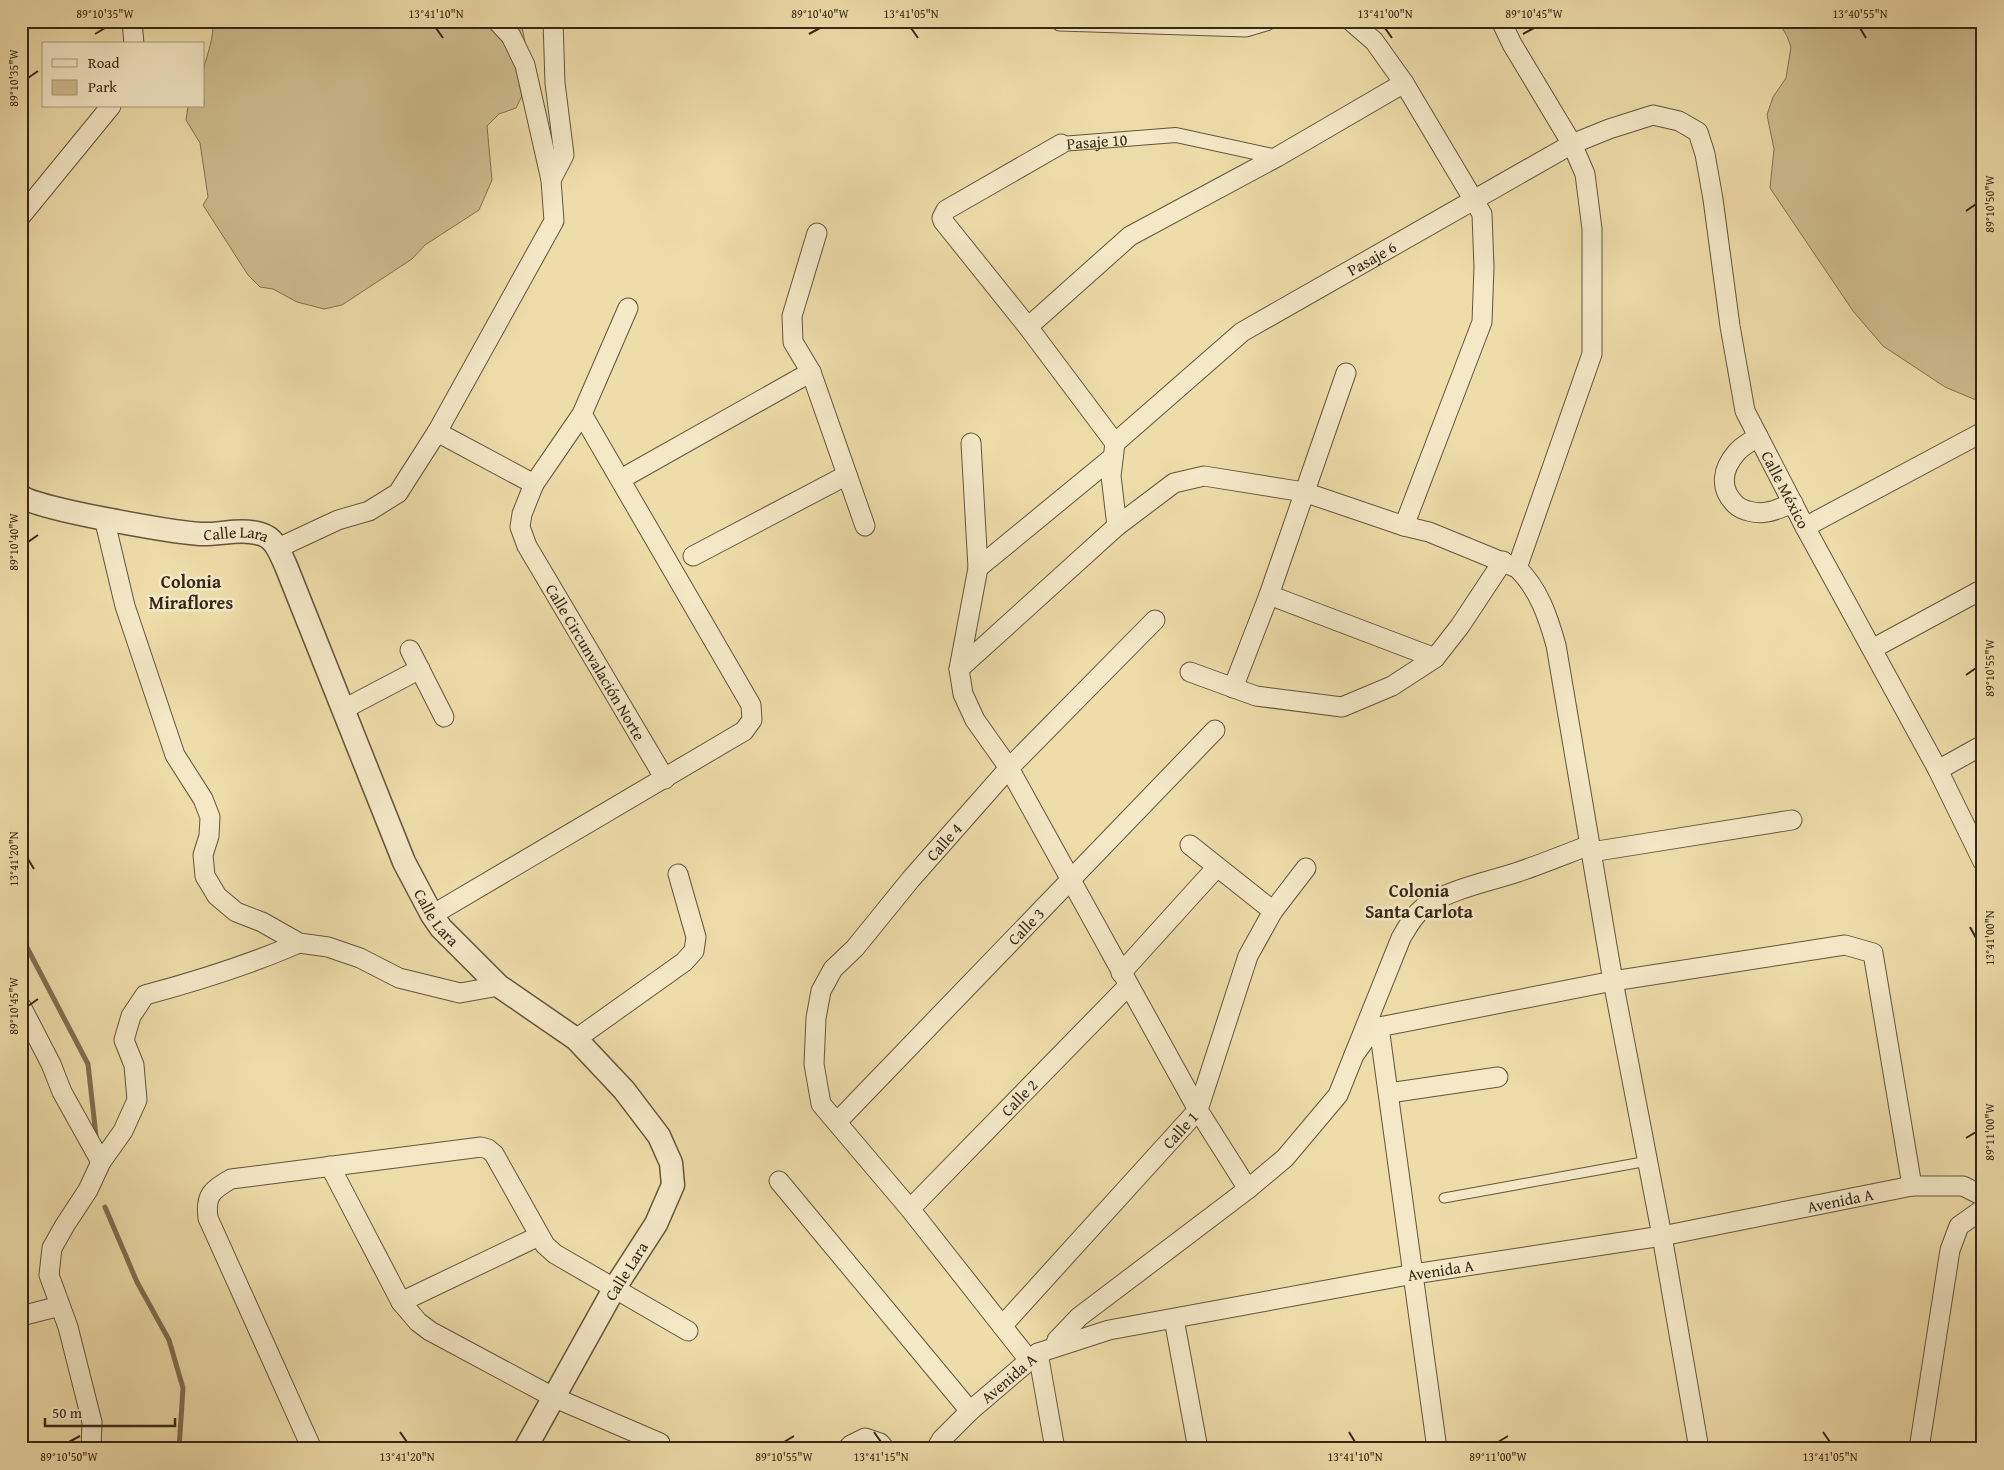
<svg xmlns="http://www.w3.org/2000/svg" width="2004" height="1470" font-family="'Gentium Book Plus',serif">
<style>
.green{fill:#cfbd90;stroke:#837254}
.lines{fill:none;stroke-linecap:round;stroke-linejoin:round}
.stream{stroke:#806e51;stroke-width:5}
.service-casing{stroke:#65543c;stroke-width:11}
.pedestrian-casing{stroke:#65543c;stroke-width:16}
.minor-casing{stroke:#65543c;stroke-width:21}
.tertiary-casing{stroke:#65543c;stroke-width:25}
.service{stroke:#f4e8c7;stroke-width:9}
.pedestrian{stroke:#f4e8c7;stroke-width:14}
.minor{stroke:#f4e8c7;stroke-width:19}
.tertiary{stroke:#f4e8c7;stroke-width:22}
.ticks{fill:none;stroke:#372717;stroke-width:2}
.labels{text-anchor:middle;stroke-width:5;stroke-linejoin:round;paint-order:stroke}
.street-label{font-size:16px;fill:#372717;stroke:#f4e8c7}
.neighbourhood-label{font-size:18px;font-weight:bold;fill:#372717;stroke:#f4e8c7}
.neatline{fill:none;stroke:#372717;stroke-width:2}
.ticks-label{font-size:12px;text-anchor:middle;fill:#372717}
</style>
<rect width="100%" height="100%" fill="#eedca9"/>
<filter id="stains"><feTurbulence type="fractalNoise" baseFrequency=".004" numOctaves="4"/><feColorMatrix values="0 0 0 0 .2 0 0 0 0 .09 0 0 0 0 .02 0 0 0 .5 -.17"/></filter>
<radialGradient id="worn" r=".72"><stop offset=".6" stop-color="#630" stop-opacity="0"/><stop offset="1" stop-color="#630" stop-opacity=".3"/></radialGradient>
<g class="green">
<path d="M213 21H521L526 48 525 90 516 108 499 114 487 126 492 180 479 210 425 245 412 259 342 305 324 309 297 302 273 289 260 287 248 275 203 205 208 197 200 143 186 120 188 106H204C204 94 201 78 204 67 208 52 214 37 213 21Z"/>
<path d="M1778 21H1983V403L1945 387 1883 346 1853 311 1770 188 1774 149 1767 115 1773 97 1786 78 1791 47 1787 36Z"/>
</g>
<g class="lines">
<g class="stream">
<path d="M21 936 88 1064 96 1136"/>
<path d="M105 1207 137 1282 169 1340 183 1388 179 1449"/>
</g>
<g class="service-casing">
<path id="service" d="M1444 1198 1648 1161"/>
</g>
<g class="pedestrian-casing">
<g id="pedestrian">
<path id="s1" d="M1061 144 1176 135 1277 157"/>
</g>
</g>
<g class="minor-casing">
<g id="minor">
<path d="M132 21 134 44"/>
<path d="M1060 21 1246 27 1266 21"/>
<path d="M1351 21 1374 41 1404 83 1482 214 1484 267 1482 322 1404 526"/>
<path d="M1501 21 1512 44 1572 144 1585 174 1592 229V354L1517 568"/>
<path d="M551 180 564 155 555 83 553 21"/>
<path d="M21 216 111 106"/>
<path d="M817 233 792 316 793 342 811 372 865 526"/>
<path id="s2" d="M628 308 582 414 534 484 522 514 520 527 527 546 665 779"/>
<path d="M1028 327 1130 236 1277 157 1404 83"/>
<path d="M437 432 534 484"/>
<path d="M1758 436C1752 441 1742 446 1737 452 1722 469 1719 488 1735 504 1742 511 1757 514 1767 512 1776 511 1784 506 1793 503"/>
<path d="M971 443 978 568 959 669 963 694 975 720 1009 768 1198 1110 1248 1189"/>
<path id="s3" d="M1115 443 1242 332 1572 144 1609 129 1653 115 1679 121 1698 132 1705 154 1713 199 1730 326 1745 411 1805 527 1938 770 1983 862"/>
<path d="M621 479 811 372"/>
<path d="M104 518 125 606 175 755 203 799 210 817 209 836 203 855 205 876 217 896 236 912 262 922 299 943 328 947 360 958 399 978 460 993 499 986"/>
<path d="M1117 526 1174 483 1204 476 1304 492 1404 526 1429 532 1517 568C1539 589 1548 617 1556 645L1613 981 1662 1236 1699 1449"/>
<path d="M1805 527 1983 432"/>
<path d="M278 548 338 520 369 511 398 493 437 432 554 221 551 180 525 65 511 36 497 21"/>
<path d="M693 556 847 475"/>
<path d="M978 568 1113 457"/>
<path d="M1269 595 1435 658"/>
<path d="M1872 649 1983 589"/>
<path d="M410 650 444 717"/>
<path d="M959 669 1117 526 1111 476 1115 443 1028 327 943 221 942 218 946 210 1061 144"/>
<path d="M1190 672 1256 696 1342 707 1392 686 1435 658 1460 626 1503 561"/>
<path d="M1233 688 1269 595 1346 373"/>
<path d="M344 709 420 669"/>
<path d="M1938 770 1983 745"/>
<path d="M1190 845 1273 911"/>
<path d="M1591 852 1792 820"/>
<path d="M432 915 744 731 752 720 751 705 582 414"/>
<path d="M1121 973 1217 867"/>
<path d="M21 1006 51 1064 62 1092 101 1162"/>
<path d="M1379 1027 1437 1449"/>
<path d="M576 1039 684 962 694 951 696 937 678 874"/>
<path d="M1354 1055 1367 1037 1379 1027 1613 981 1845 945 1873 953 1912 1186"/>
<path d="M1389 1093 1498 1077"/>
<path id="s4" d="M837 1122 1215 730"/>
<path d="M330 1166 401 1302 418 1322 430 1331 553 1397 660 1443"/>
<path d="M779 1181 970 1411"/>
<path id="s5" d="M910 1209 1128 986"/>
<path d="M401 1302 539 1236"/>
<path d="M21 1316 60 1306"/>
<path d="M1174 1319 1198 1449"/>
<path id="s6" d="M1002 1326 1198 1110 1248 956 1273 911 1306 868"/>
<path d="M1055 1347 1057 1340 1079 1317 1248 1189 1285 1158 1338 1095 1401 938C1408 926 1414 915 1424 907 1450 889 1488 882 1518 872 1542 864 1566 854 1590 845"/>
<path d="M1038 1353 1055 1449"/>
<path id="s7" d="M1029 1360 910 1209 821 1104 814 1064 816 1018 821 991 833 969 855 948 911 879 1009 768 1155 620"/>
<path d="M91 1449 92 1422 68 1327 49 1275 52 1248 65 1225 88 1190 101 1162 123 1131 137 1100 134 1065 124 1040 131 1016 145 995C197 981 249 965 299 943"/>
<path d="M312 1449 208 1218C205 1195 212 1190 231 1179L481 1147 488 1149 494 1154 545 1245 555 1254 688 1331"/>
<path d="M847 1449 851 1445 865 1438 880 1443 885 1449"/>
<path id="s8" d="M936 1449 942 1439 970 1411 1038 1353 1109 1330 1414 1274 1662 1236 1912 1186H1963L1983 1196"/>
<path d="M1919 1449 1950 1250 1959 1226 1983 1209"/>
</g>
</g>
<g class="tertiary-casing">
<g id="tertiary">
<path id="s9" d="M21 496C35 509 174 532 200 534 220 535 240 528 261 534 275 538 280 553 286 566L404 862 432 915 441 928 499 986 576 1039 624 1090 659 1136 671 1163 673 1185 656 1224 614 1289 525 1449"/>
</g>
</g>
<use href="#service" class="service"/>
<use href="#pedestrian" class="pedestrian"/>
<use href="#minor" class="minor"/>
<use href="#tertiary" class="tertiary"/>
</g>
<path class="ticks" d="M436 28 443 38M911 28 918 38M1385 28 1392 38M1860 28 1866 38M95 34 105 28M809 34 820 28M1523 34 1534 28M28 78 38 71M1966 211 1976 204M28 542 38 535M1966 675 1976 668M28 859 34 869M1970 927 1976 938M28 1006 38 999M1966 1138 1976 1132M400 1432 407 1442M874 1432 881 1442M1349 1432 1355 1442M1823 1432 1830 1442M69 1442 80 1436M784 1442 794 1436M1498 1442 1508 1436"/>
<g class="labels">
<g class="street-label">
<text dy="6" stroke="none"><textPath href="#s1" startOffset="36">Pasaje 10</textPath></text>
<text dy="6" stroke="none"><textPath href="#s3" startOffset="318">Pasaje 6</textPath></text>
<text dy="6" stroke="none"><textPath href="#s3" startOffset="1055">Calle México</textPath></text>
<text dy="6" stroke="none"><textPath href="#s9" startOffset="220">Calle Lara</textPath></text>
<text dy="6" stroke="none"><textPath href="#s2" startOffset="401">Calle Circunvalación Norte</textPath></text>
<text dy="6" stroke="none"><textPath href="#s7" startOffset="638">Calle 4</textPath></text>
<text dy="6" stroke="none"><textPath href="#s9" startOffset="670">Calle Lara</textPath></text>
<text dy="6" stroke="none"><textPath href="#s4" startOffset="272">Calle 3</textPath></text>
<text dy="6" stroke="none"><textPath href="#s5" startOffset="156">Calle 2</textPath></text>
<text dy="6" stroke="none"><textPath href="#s6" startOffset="265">Calle 1</textPath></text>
<text dy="6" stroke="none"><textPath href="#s8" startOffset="958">Avenida A</textPath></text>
<text dy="6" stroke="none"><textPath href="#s8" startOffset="552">Avenida A</textPath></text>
<text transform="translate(626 1271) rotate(-58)" y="6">Calle Lara</text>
<text dy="6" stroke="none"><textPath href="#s8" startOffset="102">Avenida A</textPath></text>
</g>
<g class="neighbourhood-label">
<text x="191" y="588">Colonia<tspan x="191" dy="21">Miraflores</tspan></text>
<text x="1419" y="897">Colonia<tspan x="1419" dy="21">Santa Carlota</tspan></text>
</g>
</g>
<rect width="2004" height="1470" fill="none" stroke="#eedca9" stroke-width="55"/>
<rect x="42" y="42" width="162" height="65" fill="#f4e8c7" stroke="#a89b81"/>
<rect x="52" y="59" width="25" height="8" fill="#f4e8c7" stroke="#a89b81"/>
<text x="88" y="68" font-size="15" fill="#372717">Road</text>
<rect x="52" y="80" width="25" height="15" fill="#cfbd90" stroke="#a89b81"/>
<text x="88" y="92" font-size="15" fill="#372717">Park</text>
<path d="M45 1418v8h130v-8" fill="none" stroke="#372717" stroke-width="2.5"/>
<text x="52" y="1418" font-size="15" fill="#372717" stroke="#f4e8c7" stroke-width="4" paint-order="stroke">50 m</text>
<rect x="28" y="28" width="1948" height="1414" class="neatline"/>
<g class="ticks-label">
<text x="105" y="18">89°10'35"W</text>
<text x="436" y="18">13°41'10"N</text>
<text x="820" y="18">89°10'40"W</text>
<text x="911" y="18">13°41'05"N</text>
<text x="1385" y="18">13°41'00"N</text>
<text x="1534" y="18">89°10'45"W</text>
<text x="1860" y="18">13°40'55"N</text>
<text transform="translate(14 78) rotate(-90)" y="4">89°10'35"W</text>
<text transform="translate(1990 204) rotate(-90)" y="4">89°10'50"W</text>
<text transform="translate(14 542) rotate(-90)" y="4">89°10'40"W</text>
<text transform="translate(1990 668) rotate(-90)" y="4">89°10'55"W</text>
<text transform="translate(14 859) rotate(-90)" y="4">13°41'20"N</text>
<text transform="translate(1990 938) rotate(-90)" y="4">13°41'00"N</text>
<text transform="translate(14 1006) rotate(-90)" y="4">89°10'45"W</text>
<text transform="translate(1990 1132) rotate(-90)" y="4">89°11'00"W</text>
<text x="69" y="1461">89°10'50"W</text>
<text x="407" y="1461">13°41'20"N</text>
<text x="784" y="1461">89°10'55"W</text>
<text x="881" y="1461">13°41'15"N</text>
<text x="1355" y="1461">13°41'10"N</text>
<text x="1498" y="1461">89°11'00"W</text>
<text x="1830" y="1461">13°41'05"N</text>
</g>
<rect width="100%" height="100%" filter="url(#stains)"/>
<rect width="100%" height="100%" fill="url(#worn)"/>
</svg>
